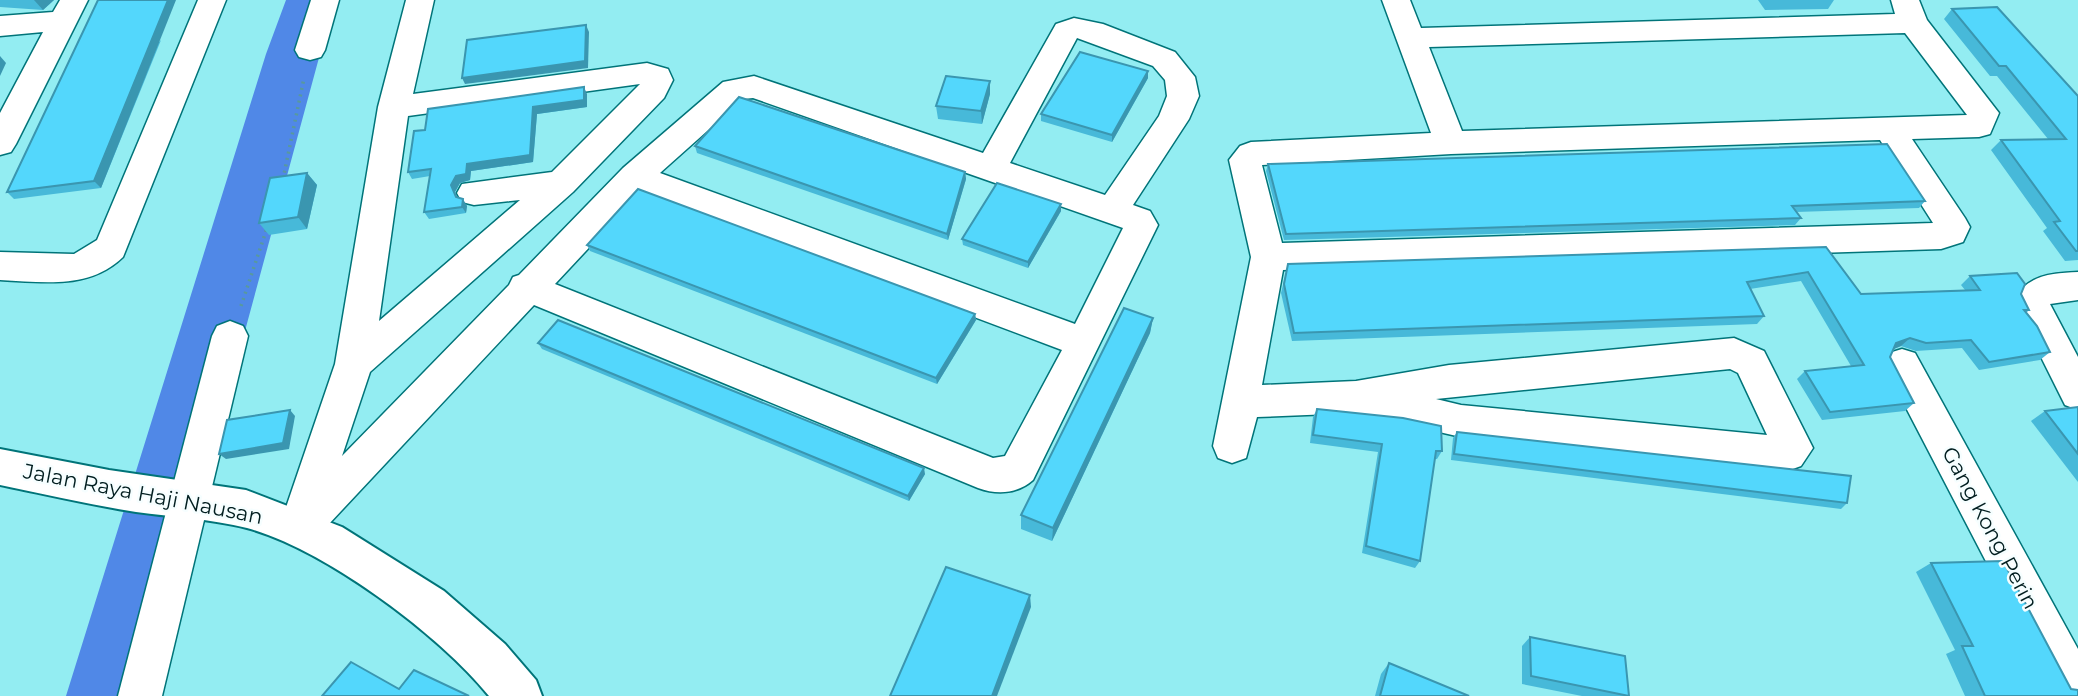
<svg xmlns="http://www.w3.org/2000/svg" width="2078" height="696" font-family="Montserrat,sans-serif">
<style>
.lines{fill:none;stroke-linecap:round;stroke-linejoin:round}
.river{fill:#5088e7;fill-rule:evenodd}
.minor-casing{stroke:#007479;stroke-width:3}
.tertiary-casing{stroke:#007479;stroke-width:4}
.path{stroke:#58999d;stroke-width:3.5;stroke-dasharray:2 4.5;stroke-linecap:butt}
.minor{fill:#fff;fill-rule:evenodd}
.tertiary{fill:#fff;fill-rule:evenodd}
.wall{fill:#47b9d9}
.shaded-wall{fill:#3a96b0}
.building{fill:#53d7fc;stroke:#3a96b0;stroke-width:2}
.labels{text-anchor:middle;stroke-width:5;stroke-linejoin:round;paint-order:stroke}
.street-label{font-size:21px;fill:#021e20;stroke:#f6feff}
</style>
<rect width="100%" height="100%" fill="#93edf2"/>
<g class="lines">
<path class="river" d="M286 0H338L320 54 146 696H66L266 54Z"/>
<g class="minor-casing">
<g id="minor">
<path d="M60 0H88L16 144 11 152 0 155V113L43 32 0 36V16L53 12Z"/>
<path d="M198 0H226L123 257C89 290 43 282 0 280V252L74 254 97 240Z"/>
<path d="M311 0H339L325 50 321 57 310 60 299 57 295 50Z"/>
<path d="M406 0H434L413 94 647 63 668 69 673 80 664 98 573 192 370 372 342 456 509 285 513 277 519 275 623 168 723 82 754 76 983 153 1056 24 1074 18 1103 24 1175 52 1195 77 1199 96 1189 119 1133 205 1150 211 1158 225 1033 480C1017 494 997 495 978 488L534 305 313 541 299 547 285 541 279 528 335 364 378 107ZM1077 38 1153 66 1165 80 1167 96 1159 116 1105 195 1010 163ZM640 84 552 172 462 184 457 193 462 202 474 205 520 200 379 321 408 116ZM753 98 1123 228 1075 324 660 173 743 99ZM641 192 1062 350 1005 456 993 458 555 284Z"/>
<path d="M1382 0H1410L1421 28 1895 14 1891 0H1919L1927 20 1999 113 1990 134 1979 137 1912 139 1965 218 1970 227 1963 242 1941 249 1283 270 1262 385 1356 381 1449 365 1734 338 1764 351 1813 448 1801 466 1787 471 1461 437 1356 413 1257 417 1246 458 1232 463 1218 458 1213 446 1251 257 1229 160 1240 146 1251 142 1431 133ZM1905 33 1967 115 1462 131 1429 47ZM1880 140 1933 223 1282 243 1262 165 1451 154ZM1730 369 1738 373 1767 435 1461 405 1436 399Z"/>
<path d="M2078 272V300L2050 304 2078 357V410L2065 405 2013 301C2027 275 2051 273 2078 272Z"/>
<path d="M230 321 243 326 248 336 162 696H118L212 336 217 326Z"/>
<path d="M1902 349 1915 353 2078 649V696H2056L1889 375 1883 364 1889 353Z"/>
</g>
</g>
<g class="tertiary-casing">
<path id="tertiary" d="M0 449 109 470 246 490 342 527 444 591 505 644 536 680 542 696H489C439 634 324 549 247 528 211 519 172 517 136 512 90 505 45 494 0 485Z"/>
</g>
<g class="path">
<path d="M283 179 304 78"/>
<path d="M241 306 267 228"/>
</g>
<use href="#minor" class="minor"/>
<use href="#tertiary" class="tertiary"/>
</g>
<g class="wall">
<path d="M0 0H54L43 10 0 7Z"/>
<path d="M1758 0H1834L1828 9 1765 10Z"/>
<path d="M1952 9 2078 96V260L2065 261 2043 231 2047 228 1991 150 2001 140 2048 139 1997 76H1990L1944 19Z"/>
<path d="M161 40 101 188 14 199 7 192Z"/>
<path d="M1148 71V78L1112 142 1041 121V114Z"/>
<path d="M587 94V107L537 114 533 162 471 171 470 180 460 183 455 192 457 197 467 206 466 213 429 219 424 212 430 176 412 179 408 172 425 130Z"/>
<path d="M990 94 982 124 938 119 936 106Z"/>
<path d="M695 146 965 172 966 179 948 240 697 153Z"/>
<path d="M1268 164 1925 201 1919 208 1796 212 1801 218 1795 225 1284 240 1266 171Z"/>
<path d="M307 173 317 185 307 229 269 235 259 223Z"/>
<path d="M1061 204V211L1028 268 963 245 962 239Z"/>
<path d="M587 245 975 314 976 320 937 384 590 251Z"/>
<path d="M1826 247 1861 294 1965 290 1961 285 1970 276 2021 294 2029 310 2026 313 2050 352 2040 360 1979 370 1962 348 1916 351 1901 346 1893 349 1890 357 1914 403 1905 411 1822 420 1797 379 1805 371 1851 366 1801 281 1750 289 1764 316 1757 324 1292 341 1281 293 1288 264Z"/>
<path d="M1153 318 1150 333 1052 541 1021 529V515Z"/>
<path d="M538 343 925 474 909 501 542 349Z"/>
<path d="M2078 407V482L2031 421 2045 411Z"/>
<path d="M1317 409 1442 451 1437 459H1435L1420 561 1415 568 1362 553 1378 452 1310 443 1313 417Z"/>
<path d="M1457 432 1847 503 1841 509 1451 460 1453 438Z"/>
<path d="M1931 563 2071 689 2078 696H1965L1946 654 1955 650 1916 572Z"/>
<path d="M1530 637 1629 696H1582L1522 684V646Z"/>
<path d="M1389 663 1469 696H1375L1381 674Z"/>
</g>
<g class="shaded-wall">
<path d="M34 0H54L43 10Z"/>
<path d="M168 0H176L101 188 94 181Z"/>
<path d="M586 25 589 32 588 68 465 84 462 78Z"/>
<path d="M0 56 6 63 0 76Z"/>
<path d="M1148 71V78L1112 142V135Z"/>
<path d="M990 81V94L982 124 981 111Z"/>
<path d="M584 87 587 94V107L537 114 533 162 471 171 470 180 460 183 455 192 460 203 451 185 456 176 467 164 533 107Z"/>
<path d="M965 172 966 179 948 240 947 234Z"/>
<path d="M307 173 317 185 307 229 298 217Z"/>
<path d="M463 199 467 206 466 213 462 207Z"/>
<path d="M1061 204V211L1028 268V262Z"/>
<path d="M975 314 976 320 937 384 936 378Z"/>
<path d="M1153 318 1150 333 1052 541 1053 528Z"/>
<path d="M1910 338 1901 346 1887 352 1896 343Z"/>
<path d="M290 410 295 416 289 449 226 459 219 454Z"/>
<path d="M924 468 925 474 909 501 908 496Z"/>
<path d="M1030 595 1031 607 997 696H992Z"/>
</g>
<g class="building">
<path d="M98 0H168L94 181 7 192Z"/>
<path d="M1997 7 2078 96V251H2076L2054 222 2060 221 2001 140 2066 139 2006 66H1999L1952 9Z"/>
<path d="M586 25 585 61 462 78 467 40Z"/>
<path d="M1080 52 1148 71 1112 135 1041 114Z"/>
<path d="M946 76 990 81 981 111 936 106Z"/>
<path d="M584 87V100L533 107 530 155 467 164 466 174 456 176 451 185 456 197 463 199 462 207 424 212 431 169 408 172 414 131 425 130 428 109Z"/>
<path d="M739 97 965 172 947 234 695 146Z"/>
<path d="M1887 144 1925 201 1792 206 1801 218 1286 234 1268 164Z"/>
<path d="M307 173 298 217 259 223 270 178Z"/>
<path d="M997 183 1061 204 1028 262 962 239Z"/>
<path d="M638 189 975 314 936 378 587 245Z"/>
<path d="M1826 247 1861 294 1980 290 1970 276 2017 273 2025 284 2021 294 2029 310H2024L2037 326 2050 352 1989 362 1971 340 1926 343 1910 338 1896 343 1890 357 1914 403 1830 412 1805 371 1864 365 1808 272 1747 282 1764 316 1294 333 1284 284 1288 264Z"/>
<path d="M1124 308 1153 318 1053 528 1021 515Z"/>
<path d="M558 320 924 468 908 496 538 343Z"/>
<path d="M2078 407V454L2045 411Z"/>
<path d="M1317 409 1403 418 1441 426 1442 451H1436L1420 561 1366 546 1382 444 1313 435Z"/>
<path d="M290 410 283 443 219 454 227 420Z"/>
<path d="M1457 432 1851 476 1847 503 1454 454Z"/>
<path d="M2003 561 2071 689 2078 690V696H1985L1962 646H1973L1931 563Z"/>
<path d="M946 567 1030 595 992 696H890Z"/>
<path d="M1530 637 1625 656 1629 696 1531 676Z"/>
<path d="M351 662 399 689 414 670 469 696H322Z"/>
<path d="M1389 663 1469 696H1380Z"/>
</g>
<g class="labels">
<g class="street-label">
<text transform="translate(143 494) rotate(11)" y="7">Jalan Raya Haji Nausan</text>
<text transform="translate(1990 528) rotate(62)" y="7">Gang Kong Perin</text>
</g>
</g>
</svg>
